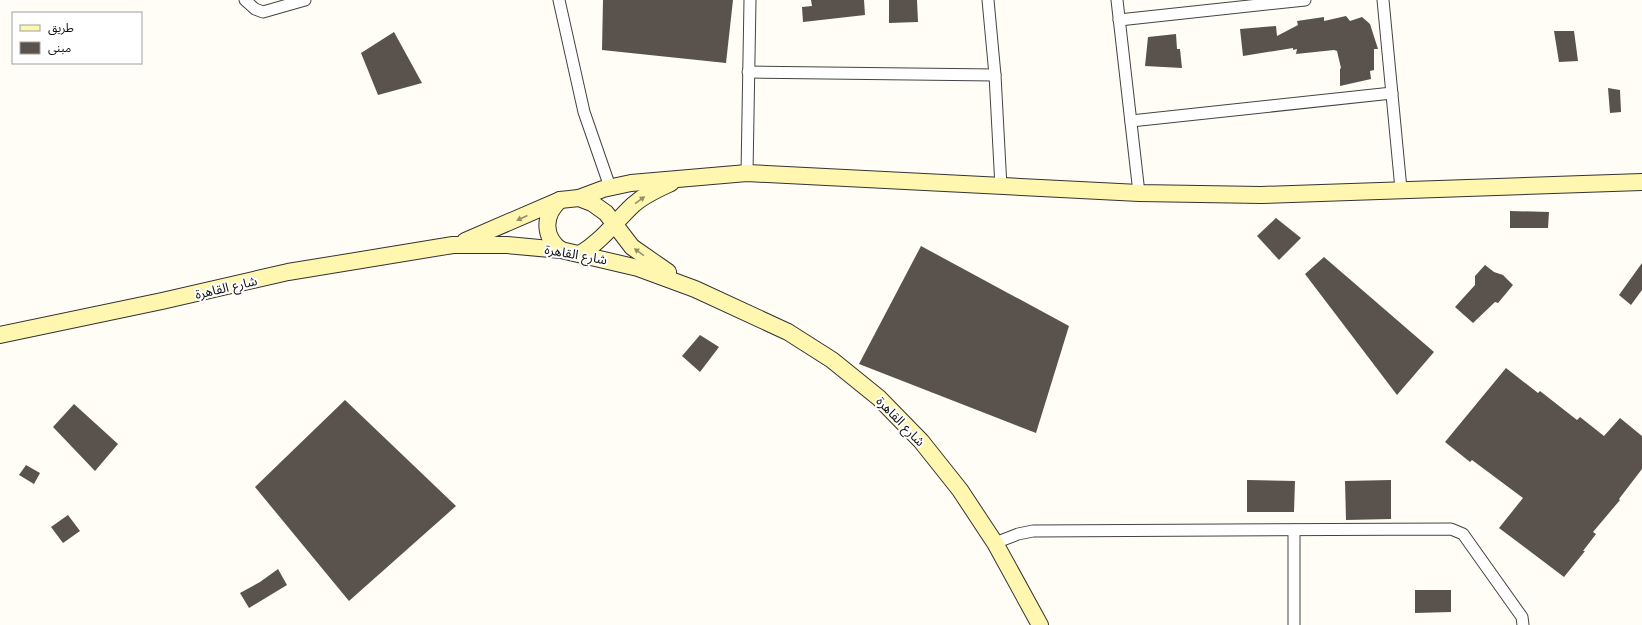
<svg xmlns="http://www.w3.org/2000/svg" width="1642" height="625" font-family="'Libre Baskerville','Noto Sans Arabic',serif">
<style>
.building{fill:#5a524d}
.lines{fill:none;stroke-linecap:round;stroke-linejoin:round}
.minor-casing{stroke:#444;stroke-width:13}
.secondary-casing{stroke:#333;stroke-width:18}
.minor{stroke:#fff;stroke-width:11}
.secondary{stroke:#fff6b0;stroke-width:16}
.oneway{fill:#948f68}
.labels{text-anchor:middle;stroke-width:4;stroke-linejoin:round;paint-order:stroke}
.street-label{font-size:13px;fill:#111;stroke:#fff}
</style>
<rect width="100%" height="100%" fill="#fffdf5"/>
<g class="building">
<path d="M603 0H733L726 63 602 50Z"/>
<path d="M811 0H864L865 15 803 22 802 7 812 6Z"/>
<path d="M889 0H917L918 22 889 23Z"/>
<path d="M1346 16 1350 21 1362 17 1370 24 1378 49H1374V70L1370 71 1371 79 1340 86V69L1341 68 1337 51 1334 50 1296 54 1297 49 1293 50V48L1243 56 1240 29 1276 26 1277 36 1298 25 1297 21 1324 17V21Z"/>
<path d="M1554 31H1574L1578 61 1559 62Z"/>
<path d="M394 32 422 83 378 95 361 53Z"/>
<path d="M1176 34 1177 49H1180L1182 68 1145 66 1148 37Z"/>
<path d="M1608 88 1620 90 1621 112 1610 113Z"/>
<path d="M1510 211 1549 212 1548 228H1510Z"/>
<path d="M1276 218 1301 238 1279 260 1257 236Z"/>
<path d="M921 246 1069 326 1036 433 859 364Z"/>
<path d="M1324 257 1434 352 1397 395 1305 274Z"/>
<path d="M1642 263V290L1631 305 1619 295Z"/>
<path d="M1485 265 1494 272 1503 275 1513 285 1498 303 1495 302 1473 323 1455 307 1475 285V276Z"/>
<path d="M700 335 719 347 700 372 682 356Z"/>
<path d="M1506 368 1538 393 1540 391 1577 420 1580 417 1604 436 1620 418 1642 436V469L1619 499 1620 500 1593 532 1596 534 1583 551H1585L1564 577 1499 528 1523 498 1472 460 1470 462 1445 442Z"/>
<path d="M345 400 456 506 349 601 255 487Z"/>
<path d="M74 404 118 444 95 471 53 427Z"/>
<path d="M26 465 40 473 34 484 19 475Z"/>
<path d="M1247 480 1295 481 1294 512H1247Z"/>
<path d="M1391 480V519L1346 520 1345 481Z"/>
<path d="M68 515 80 531 63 543 51 527Z"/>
<path d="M278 569 287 585 249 608 240 593 260 582Z"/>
<path d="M1415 590H1451V612L1415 613Z"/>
</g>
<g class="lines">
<g class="minor-casing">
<g id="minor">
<path d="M245 0 255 9 263 12 305 0"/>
<path d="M559 0 584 112 610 187"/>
<path d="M988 0 995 75 1001 187"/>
<path d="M1117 0 1139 193"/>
<path d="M1383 0 1401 189"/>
<path d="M1119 20 1305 0"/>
<path d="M748 72 995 75"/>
<path d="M1131 121 1392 93"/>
<path d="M747 173 750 0"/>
<path d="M995 543 1018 534 1033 531 1451 529 1463 534 1522 617 1523 625"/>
<path d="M1294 625V530"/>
</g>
</g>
<g class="secondary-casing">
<g id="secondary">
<path d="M579 198 603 189 631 183 747 173 1139 193 1261 195 1642 182"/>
<path d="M560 200C543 215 543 237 561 250"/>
<path d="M465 241 560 200 579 198 592 203 606 213 632 247 668 272"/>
<path d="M580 254C602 241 615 222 633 205 644 195 658 189 671 183"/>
<path d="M0 335 162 301 288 272 453 245H507L561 250 638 268 695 289 788 332 832 360 879 398 921 441 960 490 995 543 1040 625"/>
</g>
</g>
<use href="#minor" class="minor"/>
<use href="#secondary" class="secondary"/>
</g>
<defs><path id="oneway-solid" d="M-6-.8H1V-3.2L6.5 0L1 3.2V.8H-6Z"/></defs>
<g class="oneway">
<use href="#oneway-solid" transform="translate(640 200) rotate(-36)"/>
<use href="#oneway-solid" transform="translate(522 218) rotate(155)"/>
<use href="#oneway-solid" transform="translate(639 252) rotate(-144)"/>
</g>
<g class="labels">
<g class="street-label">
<text transform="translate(576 254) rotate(10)" y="5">شارع القاهرة</text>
<text transform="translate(226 287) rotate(-13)" y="5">شارع القاهرة</text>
<text transform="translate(901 421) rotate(46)" y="5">شارع القاهرة</text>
</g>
</g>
<rect x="12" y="12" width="130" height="52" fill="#ffffff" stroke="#a0a0a0"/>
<rect x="20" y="25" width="20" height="6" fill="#fff6b0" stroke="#a0a0a0"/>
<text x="48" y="32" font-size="12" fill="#111111">طريق</text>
<rect x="20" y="42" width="20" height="12" fill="#5a524d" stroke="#a0a0a0"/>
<text x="48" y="52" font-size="12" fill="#111111">مبنى</text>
</svg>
